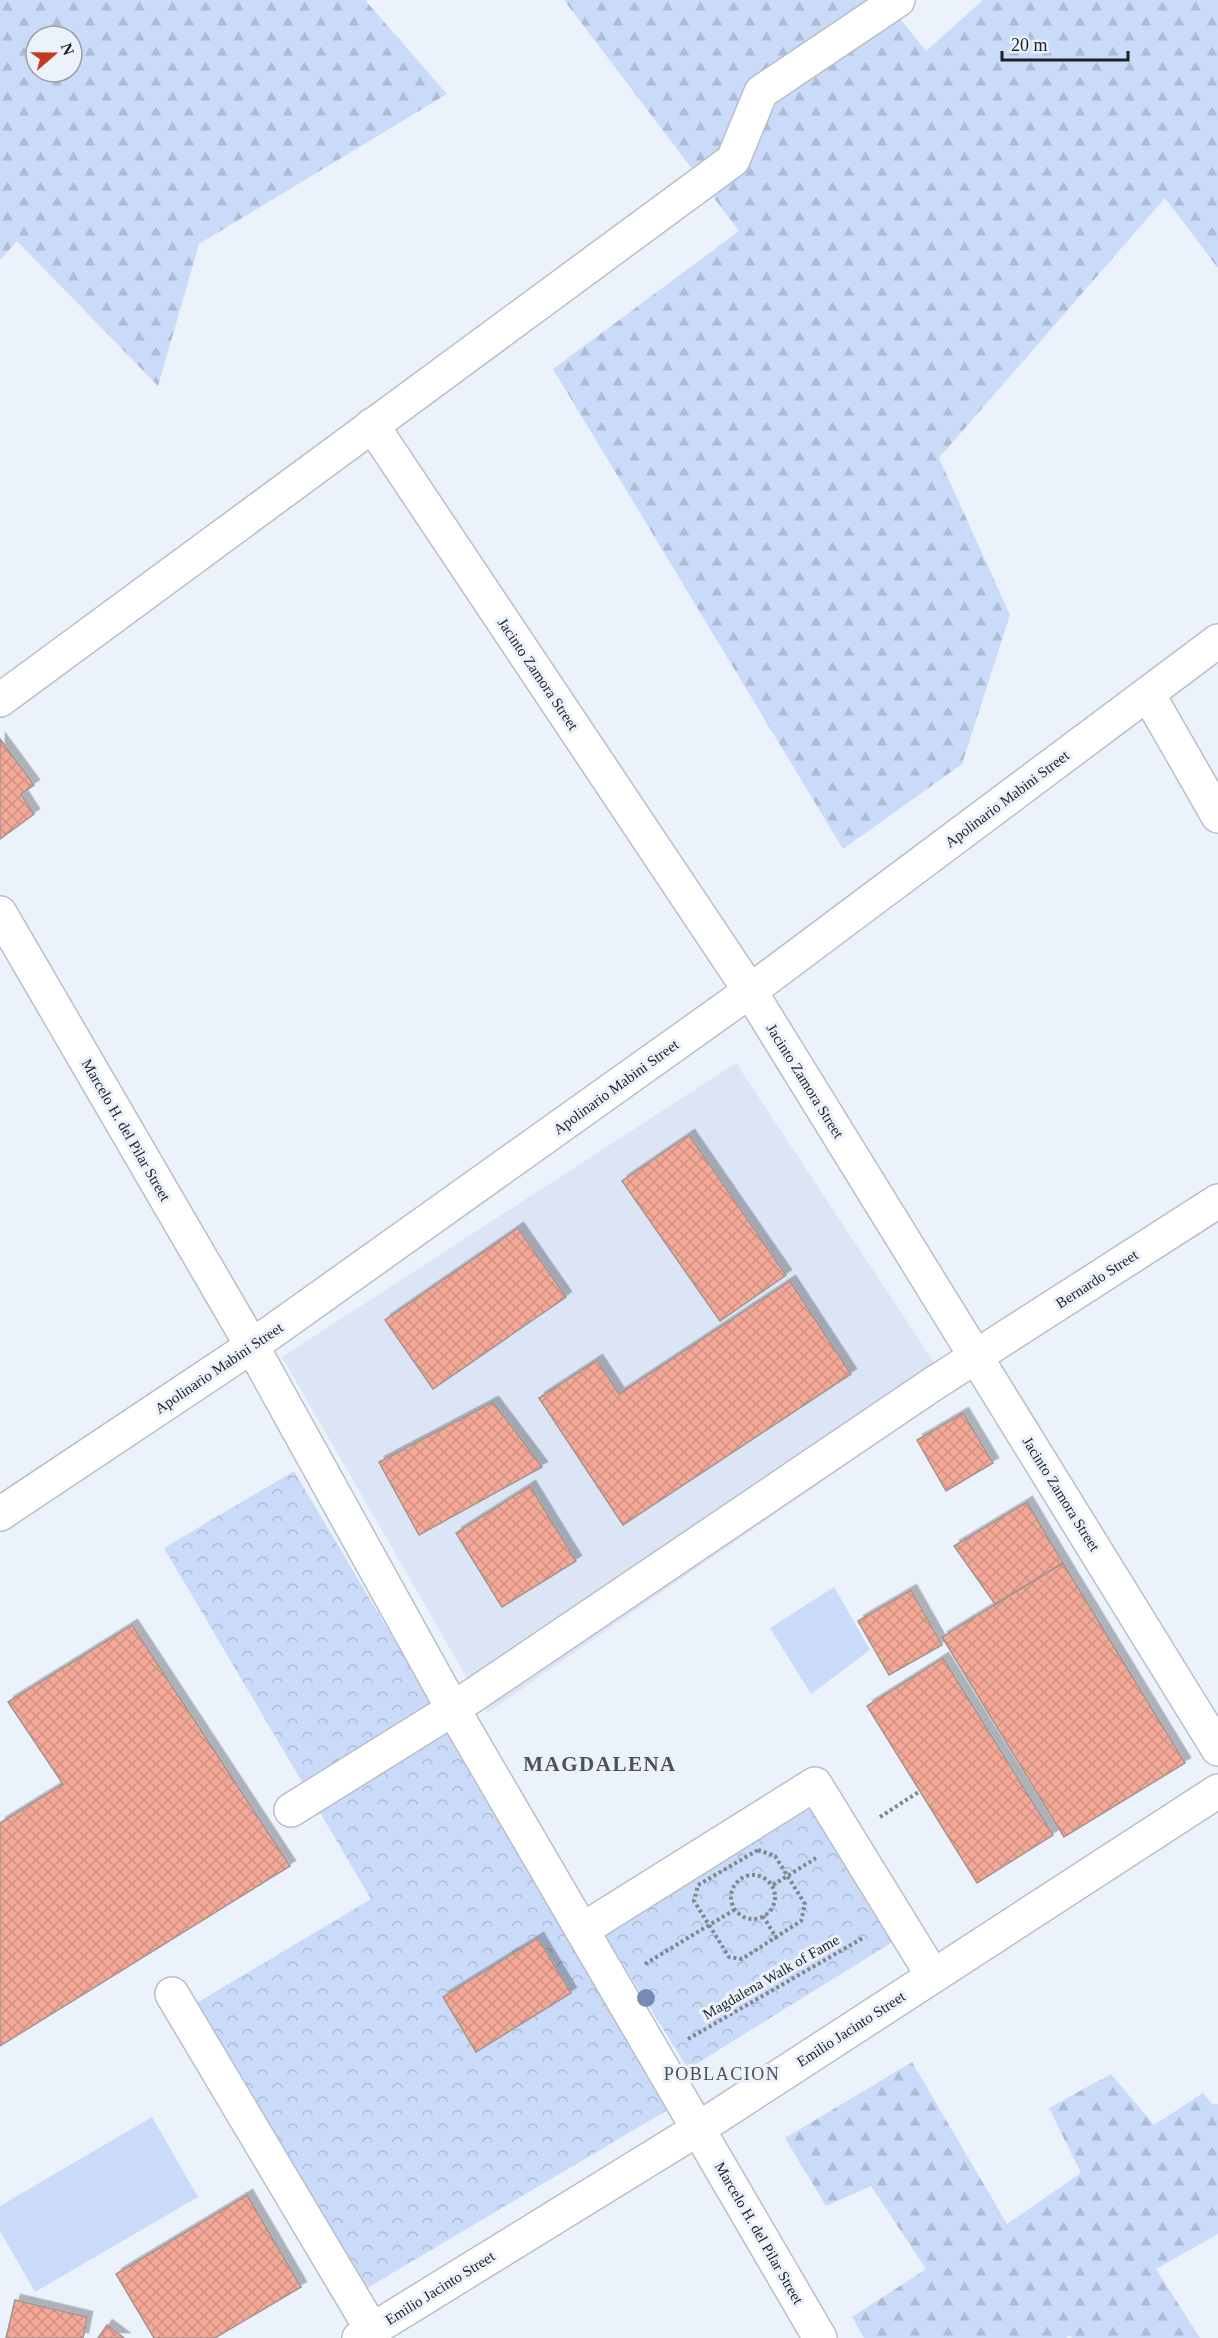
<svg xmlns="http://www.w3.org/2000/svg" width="1218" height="2338" font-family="'Times New Roman',serif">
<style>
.built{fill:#dce5f5}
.grass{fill:#cadbf9}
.forest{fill:url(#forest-firs);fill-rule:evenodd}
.park{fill:url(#park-crowns)}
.building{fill:url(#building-cross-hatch);stroke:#a19592;stroke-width:1.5;filter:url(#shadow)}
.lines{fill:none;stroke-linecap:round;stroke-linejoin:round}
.minor-casing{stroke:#b9bec8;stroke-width:36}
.path{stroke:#81858c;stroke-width:4;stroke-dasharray:3 3;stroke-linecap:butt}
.minor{stroke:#fff;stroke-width:33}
.tree{fill:#758ab4}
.labels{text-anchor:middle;stroke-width:6;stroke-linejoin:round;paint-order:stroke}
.street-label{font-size:15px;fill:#1e2024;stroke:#ecf2fc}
.quarter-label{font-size:18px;letter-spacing:1.5px;fill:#4c5058;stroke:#ecf2fc}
.district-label{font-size:21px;font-weight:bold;letter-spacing:1.5px;fill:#4c5058;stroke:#ecf2fc}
</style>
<defs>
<pattern id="forest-firs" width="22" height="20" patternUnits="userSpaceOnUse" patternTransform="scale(1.5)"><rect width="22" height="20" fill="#cadbf9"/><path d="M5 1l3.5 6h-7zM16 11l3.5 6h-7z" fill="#adbcd5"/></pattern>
<pattern id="park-crowns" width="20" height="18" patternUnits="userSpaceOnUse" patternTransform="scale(1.5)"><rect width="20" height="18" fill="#cadbf9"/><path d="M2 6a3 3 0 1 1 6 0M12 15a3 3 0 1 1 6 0" fill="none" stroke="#adbcd5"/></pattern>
<pattern id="building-cross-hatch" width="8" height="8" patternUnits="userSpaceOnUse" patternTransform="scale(1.5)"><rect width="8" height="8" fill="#f4a897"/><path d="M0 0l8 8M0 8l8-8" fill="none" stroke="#d19082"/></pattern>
<filter id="shadow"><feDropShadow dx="5.5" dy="-5.5" stdDeviation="0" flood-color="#0004"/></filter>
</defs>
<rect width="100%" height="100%" fill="#ecf2fc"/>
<path class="built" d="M736 1063 953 1391 487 1713 282 1357Z"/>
<g class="grass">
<path d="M834 1587 870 1650 811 1694 770 1628Z"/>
<path d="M152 2117 198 2197 35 2292 0 2231V2206Z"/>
</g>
<g class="forest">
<path d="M0 0H365L447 94 199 244 158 386 17 241 0 260ZM36 36H72V72H36Z"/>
<path d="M564 0H885L926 51 983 0H1218V268L1165 198 939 458 1010 615 962 764 843 849 553 369 739 231Z"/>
<path d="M912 2062 1007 2224 1081 2173 1049 2108 1111 2074 1154 2125 1203 2093 1212 2104H1218V2234L1156 2269 1200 2338H1072L1070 2335 1066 2338H864L852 2317 926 2269 871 2186 826 2206 785 2138Z"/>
</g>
<g class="park">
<path d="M294 1471 671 2108 357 2294 188 2008 371 1899 164 1548Z"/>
<path d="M809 1801 896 1940 688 2069 601 1929Z"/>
</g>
<g class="building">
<path d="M0 739 34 785 21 794 34 814 0 839Z"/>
<path d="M689 1135 786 1275 720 1321 622 1181Z"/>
<path d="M518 1228 566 1297 433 1389 385 1320Z"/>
<path d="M790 1281 851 1374 623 1525 539 1398 597 1360 619 1394Z"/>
<path d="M493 1402 542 1467 419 1535 379 1462Z"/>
<path d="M963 1413 993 1463 946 1491 917 1440Z"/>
<path d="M530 1486 576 1561 502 1607 456 1533Z"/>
<path d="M1027 1502 1063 1563 995 1604 954 1546Z"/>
<path d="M1063 1563 1185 1763 1064 1837 942 1637Z"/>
<path d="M911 1590 942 1645 889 1675 858 1621Z"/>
<path d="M132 1625 290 1866 0 2046V1823L63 1784 8 1702Z"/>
<path d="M943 1658 1053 1835 977 1883 867 1706Z"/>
<path d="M538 1938 571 1993 476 2052 443 1997Z"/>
<path d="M247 2195 301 2287 215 2338H154L116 2274Z"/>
<path d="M15 2300 87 2317 83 2338H6Z"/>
<path d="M107 2325 124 2338H98Z"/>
</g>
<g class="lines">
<g class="minor-casing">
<g id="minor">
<path d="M372 425 750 991 1218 1749"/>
<path d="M1148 694 1218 816"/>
<path d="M0 700 733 160 761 92 898 0"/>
<path d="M0 913 252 1346 453 1709 820 2338"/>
<path d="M0 1514 252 1346 750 991 1218 641"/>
<path d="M291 1810 453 1709 933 1384 1218 1201"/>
<path d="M582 1930 815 1784 933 1976"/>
<path d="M172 1994 372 2330"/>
<path d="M359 2338 698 2129 1218 1791"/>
</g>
</g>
<g class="path">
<path d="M880 1817 920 1791"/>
<path d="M758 1850 775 1856 805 1904 801 1921 742 1959 729 1957 694 1901 698 1885Z"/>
<circle cx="753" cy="1897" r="22"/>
<path d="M773 1885 816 1858"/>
<path d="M763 1916 777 1939"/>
<path d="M645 1964 734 1910"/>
<path d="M688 2039 863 1938"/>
</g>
<use href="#minor" class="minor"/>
</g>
<circle class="tree" cx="646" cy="1998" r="9"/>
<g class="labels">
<g class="street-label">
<text transform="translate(538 674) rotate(56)" y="5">Jacinto Zamora Street</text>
<text transform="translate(1007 799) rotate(-37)" y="5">Apolinario Mabini Street</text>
<text transform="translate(805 1081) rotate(58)" y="5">Jacinto Zamora Street</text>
<text transform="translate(616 1087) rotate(-36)" y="5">Apolinario Mabini Street</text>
<text transform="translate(126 1130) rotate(60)" y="5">Marcelo H. del Pilar Street</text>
<text transform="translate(1097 1279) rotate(-33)" y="5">Bernardo Street</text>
<text transform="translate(219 1368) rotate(-34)" y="5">Apolinario Mabini Street</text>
<text transform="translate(1061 1494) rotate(58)" y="5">Jacinto Zamora Street</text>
<text transform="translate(771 1977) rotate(-30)" y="5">Magdalena Walk of Fame</text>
<text transform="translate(851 2029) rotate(-33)" y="5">Emilio Jacinto Street</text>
<text transform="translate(759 2233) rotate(60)" y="5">Marcelo H. del Pilar Street</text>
<text transform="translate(440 2288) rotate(-32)" y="5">Emilio Jacinto Street</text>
</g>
<g class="quarter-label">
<text x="722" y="2080">POBLACION</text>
</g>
<g class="district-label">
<text x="600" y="1771">MAGDALENA</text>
</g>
</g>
<g transform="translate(54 54) rotate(70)"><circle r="28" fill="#ecf2fc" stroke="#9a9ea6" stroke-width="1.5"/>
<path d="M0-4.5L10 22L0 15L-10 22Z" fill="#c43920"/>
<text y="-9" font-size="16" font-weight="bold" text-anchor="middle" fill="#1e2024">N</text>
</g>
<path d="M1002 51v9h126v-9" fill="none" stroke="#1e2024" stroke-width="3"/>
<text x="1011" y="51" font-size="18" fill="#1e2024" stroke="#ecf2fc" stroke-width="4.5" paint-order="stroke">20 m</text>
</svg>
